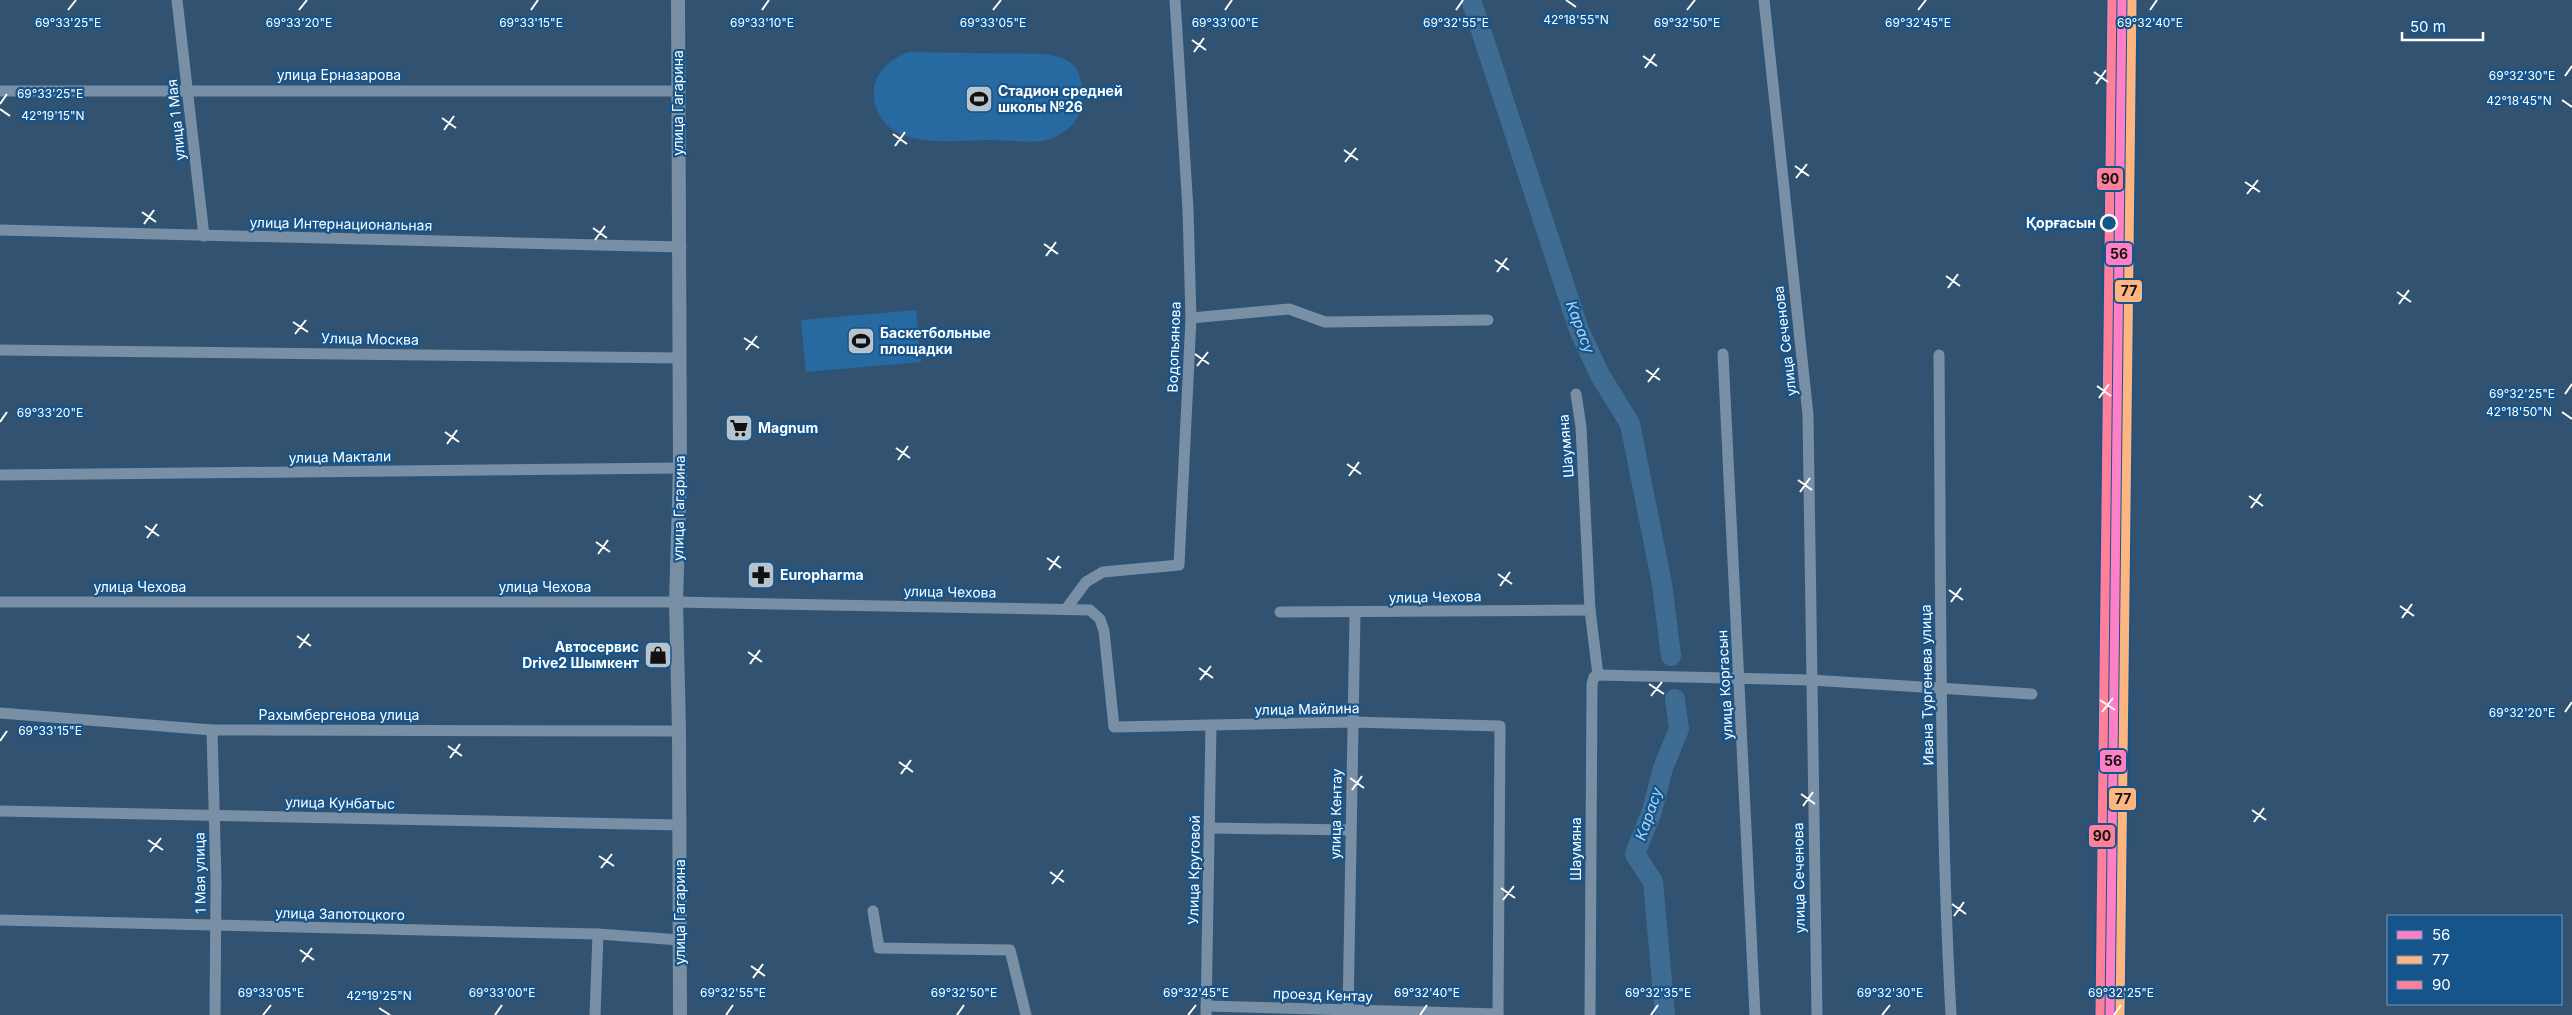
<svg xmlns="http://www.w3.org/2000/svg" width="2572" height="1015" font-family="Inter,sans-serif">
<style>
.green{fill:#2769a1}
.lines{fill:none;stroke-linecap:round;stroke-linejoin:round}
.river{stroke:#3f6c93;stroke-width:20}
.minor{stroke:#788fa5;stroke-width:11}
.major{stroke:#778ea3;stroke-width:14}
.rail-1-casing{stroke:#16548c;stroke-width:12}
.rail-2-casing{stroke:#16548c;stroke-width:12}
.rail-3-casing{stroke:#16548c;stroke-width:12}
.rail-1{stroke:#ff80c5;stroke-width:9}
.rail-2{stroke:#ffb580;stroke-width:9}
.rail-3{stroke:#ff8098;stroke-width:9}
.ticks{fill:none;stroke:#fff;stroke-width:2}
.stop-dot{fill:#16548c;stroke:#fff;stroke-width:2.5}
.labels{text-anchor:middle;stroke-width:4.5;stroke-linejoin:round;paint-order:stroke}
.street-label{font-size:14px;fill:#fff;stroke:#16548c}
.poi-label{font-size:14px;font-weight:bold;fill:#fff;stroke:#16548c;text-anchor:start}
.stop-label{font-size:14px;font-weight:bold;fill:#fff;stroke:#16548c;text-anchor:end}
.water-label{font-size:15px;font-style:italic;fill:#abd5f7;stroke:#16548c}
.ticks-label{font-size:12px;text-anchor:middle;fill:#fff;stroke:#16548c;stroke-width:4.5;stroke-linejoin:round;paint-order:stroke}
.line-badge{stroke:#16548c;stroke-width:2}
.pale-badge-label{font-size:14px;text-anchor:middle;font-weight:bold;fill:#111}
</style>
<rect width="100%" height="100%" fill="#315371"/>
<g class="green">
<path d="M908 52 1043 54C1055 56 1066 57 1074 66 1079 71 1081 79 1082 87 1086 111 1074 130 1050 139 1037 144 1005 140 990 140 956 140 896 150 879 114 875 106 873 97 874 88 877 69 892 59 908 52Z"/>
<path d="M916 310 921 362 806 372 801 320Z"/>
</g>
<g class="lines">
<g class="river">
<path d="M1471 0 1579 330 1600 375 1630 424 1662 584 1671 656"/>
<path d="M1665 1015 1653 882 1635 854 1652 811 1663 768 1679 729 1675 699"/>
</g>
<g class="minor">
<path d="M177 0 204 236"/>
<path d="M1764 0 1808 415 1817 1015"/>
<path d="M0 91H678"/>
<path d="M0 230 681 247"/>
<path d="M1191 318 1289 309 1325 322 1488 320"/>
<path d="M0 350 680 358"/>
<path d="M1723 354 1755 1015"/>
<path d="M1939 355C1941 575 1939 795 1951 1015"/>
<path d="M1576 394 1581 427 1590 610 1598 675"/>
<path d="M0 475 680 468"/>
<path d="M0 602H676L1090 610 1100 619 1104 631 1114 727 1352 722 1500 726 1498 1015"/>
<path d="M1066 609 1086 582 1103 572 1179 565 1191 318 1188 210 1175 0"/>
<path d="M1280 612 1590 610"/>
<path d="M0 713 212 730 679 731"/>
<path d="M212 730 216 881 215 1015"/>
<path d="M0 811 680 825"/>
<path d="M1209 828 1351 830"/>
<path d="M873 911 879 948 1010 950 1026 1015"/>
<path d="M0 920 598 934 680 940"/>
<path d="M1206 1006 1498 1014"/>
<path d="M595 1015 598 934"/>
<path d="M1206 1015 1211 725"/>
<path d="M1348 1015 1355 613"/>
<path d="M1590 1015 1592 684 1594 677 1598 675 1811 680 2032 694"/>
</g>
<path class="major" d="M678 0 680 468 676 602 679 731 680 1015"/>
<g class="rail-1-casing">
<path id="rail-1" d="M2110 1015 2122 0"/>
</g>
<g class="rail-2-casing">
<path id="rail-2" d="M2120 1015 2132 0"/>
</g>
<g class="rail-3-casing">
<path id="rail-3" d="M2100 1015 2112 0"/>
</g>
<use href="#rail-1" class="rail-1"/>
<use href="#rail-2" class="rail-2"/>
<use href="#rail-3" class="rail-3"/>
</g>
<path class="ticks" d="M1566 0 1576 7M68 10 76 0M299 10 307 0M531 10 538 0M762 10 769 0M993 10 1001 0M1225 10 1232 0M1456 10 1463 0M1687 10 1695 0M1918 10 1926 0M2150 10 2157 0M1192 40 1206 50M1194 52 1204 38M1643 56 1657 66M1645 68 1655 54M2094 72 2108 82M2565 76 2572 66M2096 84 2106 70M2562 100 2572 107M0 104 7 94M0 109 10 116M442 118 456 128M444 130 454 116M893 134 907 144M895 146 905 132M1344 150 1358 160M1345 162 1356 148M1795 166 1809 176M1796 178 1807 164M2245 182 2260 192M2247 194 2258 180M142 212 156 222M144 224 154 210M593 228 607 238M595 240 605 226M1044 244 1058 254M1046 256 1056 242M1495 260 1509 270M1497 272 1507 258M1946 276 1960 286M1948 288 1958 274M2397 292 2411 302M2399 304 2409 290M293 322 308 332M295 334 306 320M744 338 759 348M746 350 757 336M1195 354 1209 364M1197 366 1208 352M1646 370 1660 380M1648 382 1659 368M2097 386 2111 396M2565 394 2572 384M2099 398 2109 384M2562 412 2572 419M0 422 7 412M445 432 459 442M447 444 457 430M896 448 910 458M898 460 908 446M1347 464 1361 474M1349 476 1359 462M1798 480 1812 490M1800 492 1810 478M2249 496 2263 506M2251 508 2261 494M145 526 159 536M147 538 157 524M596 542 610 552M598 554 608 540M1047 558 1061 568M1049 570 1059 556M1498 574 1512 584M1500 586 1510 572M1949 590 1963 600M1951 602 1961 588M2400 606 2414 616M2402 618 2412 604M297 636 311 646M299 648 309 634M748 652 762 662M750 664 760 650M1199 668 1213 678M1200 680 1211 666M1649 684 1664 694M1651 696 1662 682M2100 700 2115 710M2102 712 2113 698M2565 712 2572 702M0 741 7 731M448 746 462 756M450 758 460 744M899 762 913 772M901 774 911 760M1350 778 1364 788M1352 790 1362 776M1801 794 1815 804M1803 806 1813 792M2252 810 2266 820M2254 822 2264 808M148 840 163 850M150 852 161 838M599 856 614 866M601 868 612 854M1050 872 1064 882M1052 884 1063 870M1501 888 1515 898M1503 900 1514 886M1952 904 1966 914M1954 916 1964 902M300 950 314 960M302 962 312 948M751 966 765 976M753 978 763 964M379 1008 390 1015M263 1015 271 1005M495 1015 502 1005M726 1015 733 1005M957 1015 964 1005M1188 1015 1196 1005M1420 1015 1427 1005M1651 1015 1658 1005M1882 1015 1890 1005M2114 1015 2121 1005"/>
<defs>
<g id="stadium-square" transform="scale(1.4375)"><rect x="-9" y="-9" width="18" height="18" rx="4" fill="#b7c3cd" stroke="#16548c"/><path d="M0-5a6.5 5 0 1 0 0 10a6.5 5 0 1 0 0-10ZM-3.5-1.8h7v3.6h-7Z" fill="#111"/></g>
<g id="supermarket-square" transform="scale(1.4375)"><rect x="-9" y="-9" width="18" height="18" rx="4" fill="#b7c3cd" stroke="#16548c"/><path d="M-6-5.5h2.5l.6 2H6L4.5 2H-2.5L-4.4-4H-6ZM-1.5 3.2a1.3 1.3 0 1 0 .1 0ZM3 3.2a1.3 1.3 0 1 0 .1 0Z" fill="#111"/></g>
<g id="pharmacy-square" transform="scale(1.4375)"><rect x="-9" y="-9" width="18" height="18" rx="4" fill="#b7c3cd" stroke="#16548c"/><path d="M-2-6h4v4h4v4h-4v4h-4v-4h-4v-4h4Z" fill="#111"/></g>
<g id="shop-square" transform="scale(1.4375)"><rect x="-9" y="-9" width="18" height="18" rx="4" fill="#b7c3cd" stroke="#16548c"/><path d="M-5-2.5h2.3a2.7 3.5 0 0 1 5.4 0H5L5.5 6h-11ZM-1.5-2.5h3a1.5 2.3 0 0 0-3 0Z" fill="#111"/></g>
</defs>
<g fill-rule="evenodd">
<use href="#stadium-square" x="979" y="99"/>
<use href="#stadium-square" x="861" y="341"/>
<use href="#supermarket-square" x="739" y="428"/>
<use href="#pharmacy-square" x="761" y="575"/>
<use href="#shop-square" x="658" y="655"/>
</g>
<circle class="stop-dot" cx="2109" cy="223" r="8"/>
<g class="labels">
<g class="street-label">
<text x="339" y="80">улица Ерназарова</text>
<text transform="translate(678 103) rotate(-90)" y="5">улица Гагарина</text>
<text transform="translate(176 120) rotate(-96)" y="5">улица 1 Мая</text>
<text transform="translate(341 224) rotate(1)" y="5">улица Интернациональная</text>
<text transform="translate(370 339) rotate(1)" y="5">Улица Москва</text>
<text transform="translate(1785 341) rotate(-97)" y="5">улица Сеченова</text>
<text transform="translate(1174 347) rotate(-88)" y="5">Водопьянова</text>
<text transform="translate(1566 446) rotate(-95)" y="5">Шаумяна</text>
<text transform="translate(340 457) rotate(-1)" y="5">улица Мактали</text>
<text transform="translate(679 508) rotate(-89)" y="5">улица Гагарина</text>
<text x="140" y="592">улица Чехова</text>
<text x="545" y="592">улица Чехова</text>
<text transform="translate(950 592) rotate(1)" y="5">улица Чехова</text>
<text transform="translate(1435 597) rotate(-1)" y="5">улица Чехова</text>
<text transform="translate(1725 685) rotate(-93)" y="5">улица Коргасын</text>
<text transform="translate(1927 685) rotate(-91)" y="5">Ивана Тургенева улица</text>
<text transform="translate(1307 709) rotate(-1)" y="5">улица Майлина</text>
<text x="339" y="720">Рахымбергенова улица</text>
<text transform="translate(340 803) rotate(1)" y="5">улица Кунбатыс</text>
<text transform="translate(1336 814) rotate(-89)" y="5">улица Кентау</text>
<text transform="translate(1576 849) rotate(-90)" y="5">Шаумяна</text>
<text transform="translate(1194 870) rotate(-89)" y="5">Улица Круговой</text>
<text transform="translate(200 873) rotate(-91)" y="5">1 Мая улица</text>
<text transform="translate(1799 878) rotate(-91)" y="5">улица Сеченова</text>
<text transform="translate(680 912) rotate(-90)" y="5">улица Гагарина</text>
<text transform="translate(340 914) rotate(1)" y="5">улица Запотоцкого</text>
<text transform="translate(1323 995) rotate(2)" y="5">проезд Кентау</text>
</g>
<g class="poi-label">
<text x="998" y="96">Стадион средней<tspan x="998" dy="16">школы №26</tspan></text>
<text x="880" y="338">Баскетбольные<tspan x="880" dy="16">площадки</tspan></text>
<text x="758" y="433">Magnum</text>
<text x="780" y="580">Europharma</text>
<text x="639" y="652" text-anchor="end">Автосервис<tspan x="639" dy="16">Drive2 Шымкент</tspan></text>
</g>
<g class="stop-label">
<text x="2096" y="228">Қорғасын</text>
</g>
<g class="water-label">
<text transform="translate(1580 327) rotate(69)" y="5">Карасу</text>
<text transform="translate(1649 814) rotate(-71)" y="5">Карасу</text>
</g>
</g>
<g class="ticks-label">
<text x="1576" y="24">42°18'55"N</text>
<text x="68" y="27">69°33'25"E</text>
<text x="531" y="27">69°33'15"E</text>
<text x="299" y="27">69°33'20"E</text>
<text x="762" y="27">69°33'10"E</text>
<text x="993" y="27">69°33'05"E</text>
<text x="1225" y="27">69°33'00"E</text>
<text x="1456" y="27">69°32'55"E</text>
<text x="1687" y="27">69°32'50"E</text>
<text x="1918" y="27">69°32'45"E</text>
<text x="2150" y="27">69°32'40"E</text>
<text x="2522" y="80">69°32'30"E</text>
<text x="50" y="98">69°33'25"E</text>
<text x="2519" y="105">42°18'45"N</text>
<text x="53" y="120">42°19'15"N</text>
<text x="2522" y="398">69°32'25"E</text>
<text x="2519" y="416">42°18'50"N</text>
<text x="50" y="417">69°33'20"E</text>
<text x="2522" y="717">69°32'20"E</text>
<text x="50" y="735">69°33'15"E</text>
<text x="271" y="997">69°33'05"E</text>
<text x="502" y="997">69°33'00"E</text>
<text x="733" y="997">69°32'55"E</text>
<text x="964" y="997">69°32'50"E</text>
<text x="1196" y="997">69°32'45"E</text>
<text x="1427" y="997">69°32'40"E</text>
<text x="1658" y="997">69°32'35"E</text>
<text x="1890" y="997">69°32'30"E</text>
<text x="2121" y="997">69°32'25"E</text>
<text x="379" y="1000">42°19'25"N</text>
</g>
<g class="line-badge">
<rect x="2096" y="167" width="28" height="24" rx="5" fill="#ff8098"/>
<rect x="2105" y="242" width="28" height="24" rx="5" fill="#ff80c5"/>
<rect x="2114" y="279" width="29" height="24" rx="5" fill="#ffb580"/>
<rect x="2099" y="749" width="28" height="24" rx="5" fill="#ff80c5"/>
<rect x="2108" y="787" width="29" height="24" rx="5" fill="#ffb580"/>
<rect x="2088" y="824" width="28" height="24" rx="5" fill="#ff8098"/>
</g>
<g class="pale-badge-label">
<text x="2110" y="184">90</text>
<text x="2119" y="259">56</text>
<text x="2129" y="296">77</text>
<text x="2113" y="766">56</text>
<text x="2123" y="804">77</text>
<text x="2102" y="841">90</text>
</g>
<rect x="2387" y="915" width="175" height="90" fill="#16548c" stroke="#7398ba"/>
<rect x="2397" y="931" width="25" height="8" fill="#ff80c5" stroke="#7398ba"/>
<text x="2432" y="940" font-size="15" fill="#ffffff">56</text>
<rect x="2397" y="956" width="25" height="8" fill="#ffb580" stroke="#7398ba"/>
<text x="2432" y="965" font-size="15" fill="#ffffff">77</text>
<rect x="2397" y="981" width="25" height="8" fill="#ff8098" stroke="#7398ba"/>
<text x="2432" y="990" font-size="15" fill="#ffffff">90</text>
<path d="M2402 32v8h81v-8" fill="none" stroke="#ffffff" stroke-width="2.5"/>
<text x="2410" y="32" font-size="15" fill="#ffffff" stroke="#16548c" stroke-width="4" paint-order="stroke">50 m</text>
</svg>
